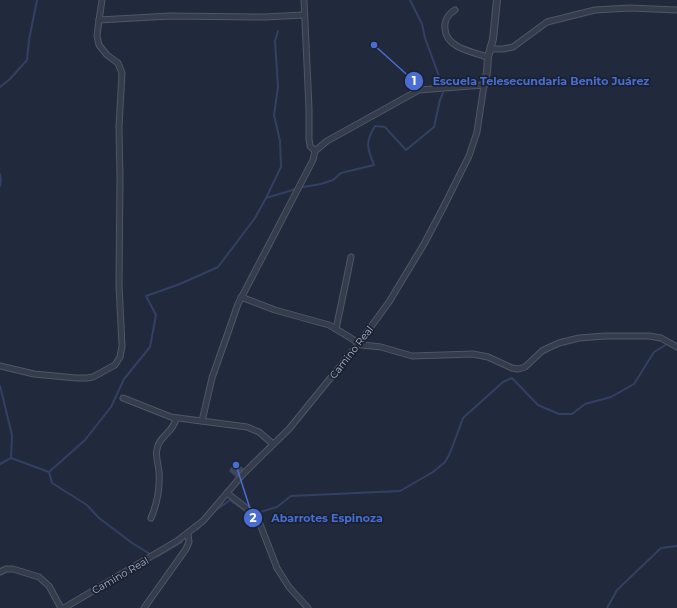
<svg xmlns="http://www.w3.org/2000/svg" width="677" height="608" font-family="Montserrat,sans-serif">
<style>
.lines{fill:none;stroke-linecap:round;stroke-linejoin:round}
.stream{stroke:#324063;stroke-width:2}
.building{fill:#3d475c}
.minor-casing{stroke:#505667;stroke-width:7}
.tertiary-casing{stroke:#505667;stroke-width:8}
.minor{stroke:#353c4c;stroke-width:5}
.tertiary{stroke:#353c4c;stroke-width:6}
.labels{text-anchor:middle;stroke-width:3.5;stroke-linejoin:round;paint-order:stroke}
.street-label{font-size:10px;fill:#b0b6c8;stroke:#1a2131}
.leader{fill:none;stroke:#496dd3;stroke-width:1.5}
.callout-dot{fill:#496dd3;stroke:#1a2131;stroke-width:1.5}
.mark-label{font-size:12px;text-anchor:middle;font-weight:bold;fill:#fff}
.callout-label{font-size:11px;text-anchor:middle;font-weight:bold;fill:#496dd3;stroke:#1a2131;stroke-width:3.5;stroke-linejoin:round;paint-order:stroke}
</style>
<rect width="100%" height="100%" fill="#21293c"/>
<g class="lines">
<g class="stream">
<path d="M410 0 422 24 425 38 443 87"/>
<path d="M0 87 10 79 27 60 29 40 37 0"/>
<path d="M0 174 1 180 0 186"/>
<path d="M303 187 321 184 333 180 341 173 374 165C367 148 365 142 375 126L385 127 406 150 434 127 440 100 443 93"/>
<path d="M266 198 281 167 280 141 274 115 278 87 275 41 278 31"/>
<path d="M0 386 12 435 11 458"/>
<path d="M0 464 11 458 49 472 85 440 111 407 124 379 150 347 156 315 146 296 180 284 218 267 255 218 266 198 296 189"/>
<path d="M49 472 52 483 87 505 99 518 132 543 150 554"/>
<path d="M212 513 230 500 247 512"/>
<path d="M257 513 277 507 291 496 400 491 433 472 445 462 450 453 463 418 503 382 512 378 538 405 559 414H572L585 404 611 397 634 384 654 352 667 344"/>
<path d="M198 529 201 525"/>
<path d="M155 557 160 555 182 542"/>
<path d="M607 608 617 590 661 548 677 546"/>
</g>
</g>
<path class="building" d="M235 461 244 469 237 478 229 471Z"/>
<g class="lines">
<g class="minor-casing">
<g id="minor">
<path d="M102 0 99 20 170 16 265 17 304 15"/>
<path d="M304 0 309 108V139L310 146 315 151"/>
<path d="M455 10C448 14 444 21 445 29 446 48 473 52 488 57"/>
<path d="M491 49H503L513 47 547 22 595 10 630 8 677 10"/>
<path d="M241 297 275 310 329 325 336 329 362 345 381 347 412 356 473 354 488 357 512 368 518 369 525 367 542 351 550 347 559 343 579 338 605 336H649L661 338 677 347"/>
<path d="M336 329 351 257"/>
<path d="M0 366 34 374 76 378H87L93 377 115 365 120 357 122 346 119 285 120 177 119 127 122 73 118 63 107 55 99 45 97 36 99 20"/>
<path d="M123 398 171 417 247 427 259 432 273 444"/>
<path d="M227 493 254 514 258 519 277 568 289 587 308 608"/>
<path d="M151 518C157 504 160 489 159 473 159 465 155 457 157 449 159 436 174 432 176 418"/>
<path d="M0 572 6 569H13L39 577 49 586 61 608"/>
<path d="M64 608 177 541 203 521 244 473 289 429 359 343 389 302 424 244 444 206 469 156 477 132 484 85 419 90 327 141 315 151 313 160 238 304 212 378 202 421"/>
<path d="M144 608 186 549 189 542 188 534"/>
</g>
</g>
<g class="tertiary-casing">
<path id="tertiary" d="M484 85 487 72 488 57 493 39 497 0"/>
</g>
<use href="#minor" class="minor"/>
<use href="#tertiary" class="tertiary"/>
</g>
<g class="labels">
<g class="street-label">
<text transform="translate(351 352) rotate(-52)" y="4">Camino Real</text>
<text transform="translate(120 575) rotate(-30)" y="4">Camino Real</text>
</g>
</g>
<path class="leader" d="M374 45L414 81M236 465L253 518"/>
<g class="callout-dot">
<circle cx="374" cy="45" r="4"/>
<circle cx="236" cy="465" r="4"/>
<circle cx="414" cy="81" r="10"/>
<circle cx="253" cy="518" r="10"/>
</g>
<g class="mark-label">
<text x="414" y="85">1</text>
<text x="253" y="522">2</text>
</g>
<g class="callout-label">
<text x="541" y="85">Escuela Telesecundaria Benito Juárez</text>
<text x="327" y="522">Abarrotes Espinoza</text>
</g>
</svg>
